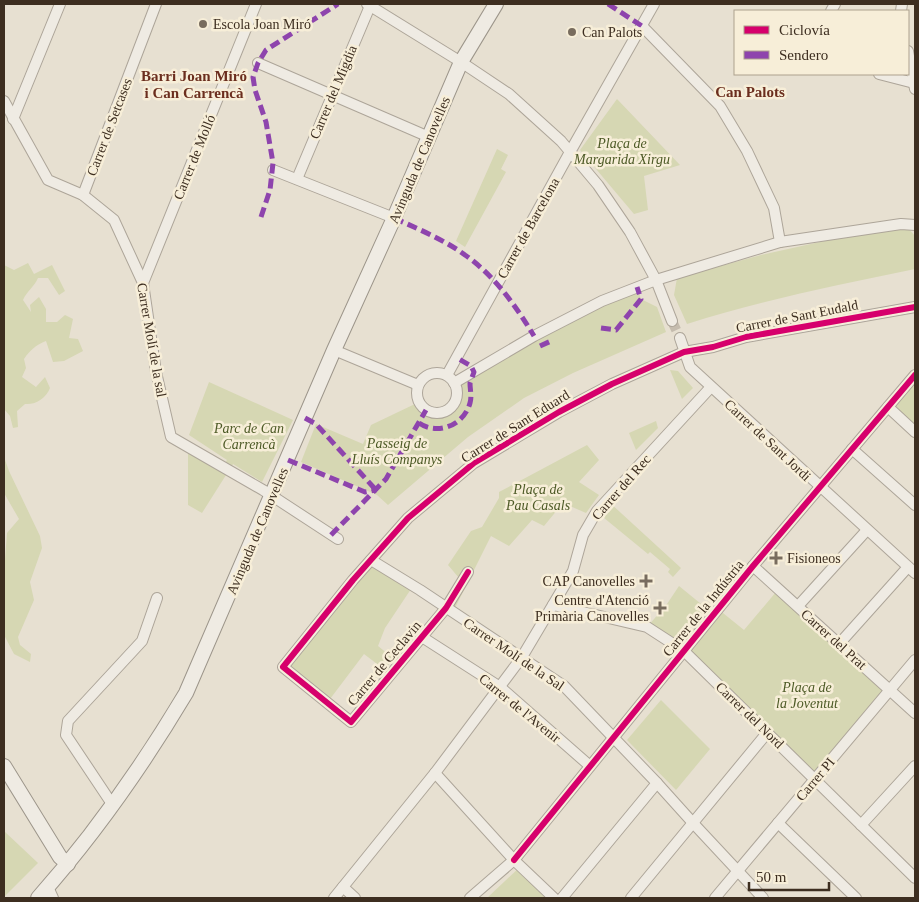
<svg xmlns="http://www.w3.org/2000/svg" width="919" height="902" font-family="'Times New Roman',serif">
<style>
.green{fill:#d6d7b3}
.lines{fill:none;stroke-linecap:round;stroke-linejoin:round}
.street-tunnel{stroke:#c5bcae;stroke-width:10;stroke-dasharray:10 5;stroke-linecap:butt}
.street-casing{stroke:#ada599;stroke-width:12}
.secondary-casing{stroke:#9c958a;stroke-width:16}
.street{stroke:#efebe3;stroke-width:10}
.secondary{stroke:#efebe3;stroke-width:14}
.quiet{stroke:#8e44ad;stroke-width:5;stroke-dasharray:10 5;stroke-linecap:butt}
.cycleway-casing{stroke:#f7eed8;stroke-width:9}
.cycleway{stroke:#d6006c;stroke-width:6}
.poi-dot{fill:#786c5e;stroke:#f7eed8;stroke-width:2}
.labels{text-anchor:middle;stroke-width:5;stroke-linejoin:round;paint-order:stroke}
.poi-label{font-size:14px;fill:#3d2e20;stroke:#f7eed8;text-anchor:start}
.street-label{font-size:14px;fill:#3d2e20;stroke:#f7eed8}
.park-label{font-size:14px;font-style:italic;fill:#4d5a26;stroke:#f7eed8}
.neighbourhood-label{font-size:15px;font-weight:bold;fill:#6b2e1e;stroke:#f7eed8}
</style>
<rect width="100%" height="100%" fill="#e7e0d1"/>
<g class="green">
<path d="M617 99 680 165 644 176 648 210 634 214 580 150Z"/>
<path d="M497 149 508 155 501 169 506 172 465 247 456 241Z"/>
<path d="M908 228 915 236V269C838 285 762 300 687 324L674 295 677 278 761 255 847 236Z"/>
<path d="M28 263 34 274 52 265 65 291 59 295 48 278H38C34 287 27 291 23 300L31 312 30 305 39 297 46 309V322H57L65 315 73 319 69 338 78 339 83 351 64 361 53 362 46 341C36 345 30 350 24 359L26 368 22 377 36 387 45 377 50 388C46 398 36 405 25 404L17 411 18 427 13 428 10 416 4 409V265L14 270Z"/>
<path d="M637 287 641 299 657 307 666 332 573 373 524 398 468 437 388 505 377 495 301 462 316 424 363 444 371 425 417 403C423 414 435 415 447 414L459 398 458 385 538 337Z"/>
<path d="M670 370 678 371 693 388 682 399Z"/>
<path d="M915 375V432L888 407Z"/>
<path d="M209 382 293 420 262 482 233 464 202 513 188 505V453L220 471 227 460 189 435Z"/>
<path d="M656 421 658 428 636 450 629 433Z"/>
<path d="M587 445 599 460 579 482 599 495 586 513 563 503 544 526 532 520 509 546 491 536 455 608 445 599 459 578 448 565 471 531 482 527 499 498V492Z"/>
<path d="M4 457 9 471 40 536 42 548 30 582 34 600 18 637 20 645 31 654 30 662 14 654 4 635V572L7 533 19 519 4 493Z"/>
<path d="M609 502 681 568 673 577 668 572 670 569 650 552 648 554 598 513Z"/>
<path d="M374 562 413 586 385 628 378 646 393 658 385 670 364 654 330 699 286 663Z"/>
<path d="M679 586 706 608 676 642 648 626 667 604Z"/>
<path d="M776 592 885 693 813 777 684 651 718 609 744 630Z"/>
<path d="M661 700 710 749 676 790 627 740Z"/>
<path d="M4 831 38 863 4 897Z"/>
<path d="M521 866 554 898H487Z"/>
</g>
<g class="lines">
<path class="street-tunnel" d="M672 321 680 338"/>
<g class="street-casing">
<g id="street">
<path d="M367 4 461 62 509 94 561 141 598 185 630 232 656 280 672 321"/>
<path d="M831 11 835 4"/>
<path d="M901 11 902 4"/>
<path d="M642 26 720 106 747 151 774 208 780 242"/>
<path d="M908 51 915 89"/>
<path d="M258 63 429 137"/>
<path d="M879 74 914 83"/>
<path d="M4 101 48 180 83 195 114 220 143 283 156 372 171 437 263 490 338 539"/>
<path d="M13 119 60 4"/>
<path d="M273 170 394 218"/>
<path d="M297 179 370 6"/>
<path d="M83 195 156 4"/>
<path d="M143 283 256 4"/>
<path d="M680 338 690 367 915 573"/>
<path d="M334 350 418 385"/>
<circle cx="437" cy="393" r="20"/>
<path d="M447 375 570 152 654 4"/>
<path d="M454 383 534 336 602 301 656 280 780 242 901 224 915 225"/>
<path d="M888 407 915 432"/>
<path d="M852 449 915 505"/>
<path d="M371 560 420 590 564 686 657 783 693 823 763 898"/>
<path d="M753 566 915 713"/>
<path d="M468 572 446 608 351 722 283 667 353 580 408 518 474 463 559 412 612 384 684 352 713 347 746 337 915 307"/>
<path d="M553 605 647 627 684 651 915 878"/>
<path d="M798 606 867 530"/>
<path d="M422 637 500 687 590 766"/>
<path d="M839 644 908 567"/>
<path d="M435 773 514 860 554 898"/>
<path d="M112 804 66 735 68 721 142 641 157 598"/>
<path d="M778 823 856 898"/>
<path d="M861 825 915 766"/>
<path d="M48 887 53 898"/>
<path d="M343 887 355 898"/>
<path d="M334 898 435 773 522 657 573 571 583 535 597 511 711 387"/>
<path d="M470 898 514 860 753 566 915 375"/>
<path d="M562 898 657 783"/>
<path d="M631 898 767 733"/>
<path d="M715 898 915 660"/>
</g>
</g>
<g class="secondary-casing">
<g id="secondary">
<path d="M4 766 60 857 68 864"/>
<path d="M38 898C94 835 143 765 186 693L334 350 394 218 461 62 496 4"/>
</g>
</g>
<use href="#street" class="street"/>
<use href="#secondary" class="secondary"/>
<g class="quiet">
<path d="M608 4 642 26"/>
<path d="M261 217 270 190 273 163 266 122 255 90 253 77 258 63 266 50 338 4"/>
<path d="M394 218C418 229 443 239 465 255 494 275 516 306 534 336"/>
<path d="M601 328 616 330 641 299 637 287"/>
<path d="M540 346 551 341"/>
<path d="M305 418 316 424 376 490"/>
<path d="M419 423C438 436 464 425 470 403 472 396 470 390 470 383 471 380 473 375 474 372L471 366 457 358"/>
<path d="M288 460 365 492 376 490"/>
<path d="M331 535 386 479 426 410"/>
</g>
<g class="cycleway-casing">
<g id="cycleway">
<path d="M468 572 446 608 351 722 283 667 353 580 408 518 474 463 559 412 612 384 684 352 713 347 746 337 915 307"/>
<path d="M514 860 753 566 915 375"/>
</g>
</g>
<use href="#cycleway" class="cycleway"/>
</g>
<g class="poi-dot">
<circle cx="203" cy="24" r="5"/>
<circle cx="572" cy="32" r="5"/>
<path d="M773.5 550.5h5v5h5v5h-5v5h-5v-5h-5v-5h5z"/>
<path d="M643.5 573.5h5v5h5v5h-5v5h-5v-5h-5v-5h5z"/>
<path d="M657.5 600.5h5v5h5v5h-5v5h-5v-5h-5v-5h5z"/>
</g>
<g class="labels">
<g class="poi-label">
<text x="213" y="29">Escola Joan Miró</text>
<text x="582" y="37">Can Palots</text>
<text x="787" y="563">Fisioneos</text>
<text x="635" y="586" text-anchor="end">CAP Canovelles</text>
<text x="649" y="605" text-anchor="end">Centre d'Atenció<tspan x="649" dy="16">Primària Canovelles</tspan></text>
</g>
<g class="street-label">
<text transform="translate(333 92) rotate(-67)" y="5">Carrer del Migdia</text>
<text transform="translate(109 127) rotate(-69)" y="5">Carrer de Setcases</text>
<text transform="translate(194 157) rotate(-68)" y="5">Carrer de Molló</text>
<text transform="translate(419 160) rotate(-67)" y="5">Avinguda de Canovelles</text>
<text transform="translate(528 228) rotate(-61)" y="5">Carrer de Barcelona</text>
<text transform="translate(797 316) rotate(-11)" y="5">Carrer de Sant Eudald</text>
<text transform="translate(152 340) rotate(80)" y="5">Carrer Molí de la sal</text>
<text transform="translate(515 426) rotate(-32)" y="5">Carrer de Sant Eduard</text>
<text transform="translate(768 440) rotate(43)" y="5">Carrer de Sant Jordi</text>
<text transform="translate(621 487) rotate(-49)" y="5">Carrer del Rec</text>
<text transform="translate(257 531) rotate(-67)" y="5">Avinguda de Canovelles</text>
<text transform="translate(703 608) rotate(-51)" y="5">Carrer de la Indústria</text>
<text transform="translate(834 639) rotate(42)" y="5">Carrer del Prat</text>
<text transform="translate(514 654) rotate(34)" y="5">Carrer Molí de la Sal</text>
<text transform="translate(384 663) rotate(-50)" y="5">Carrer de Ceclavin</text>
<text transform="translate(520 708) rotate(39)" y="5">Carrer de l'Avenir</text>
<text transform="translate(750 715) rotate(44)" y="5">Carrer del Nord</text>
<text transform="translate(815 779) rotate(-50)" y="5">Carrer PI</text>
</g>
<g class="park-label">
<text x="622" y="148">Plaça de<tspan x="622" dy="16">Margarida Xirgu</tspan></text>
<text x="249" y="433">Parc de Can<tspan x="249" dy="16">Carrencà</tspan></text>
<text x="397" y="448">Passeig de<tspan x="397" dy="16">Lluís Companys</tspan></text>
<text x="538" y="494">Plaça de<tspan x="538" dy="16">Pau Casals</tspan></text>
<text x="807" y="692">Plaça de<tspan x="807" dy="16">la Joventut</tspan></text>
</g>
<g class="neighbourhood-label">
<text x="194" y="81">Barri Joan Miró<tspan x="194" dy="17">i Can Carrencà</tspan></text>
<text x="750" y="97">Can Palots</text>
</g>
</g>
<rect width="919" height="902" fill="none" stroke="#3d2e20" stroke-width="10"/>
<rect x="734" y="10" width="175" height="65" fill="#f7eed8" stroke="#ada18e"/>
<rect x="744" y="26" width="25" height="8" fill="#d6006c" stroke="#ada18e"/>
<text x="779" y="35" font-size="15" fill="#3d2e20">Ciclovía</text>
<rect x="744" y="51" width="25" height="8" fill="#8e44ad" stroke="#ada18e"/>
<text x="779" y="60" font-size="15" fill="#3d2e20">Sendero</text>
<path d="M749 882v8h80v-8" fill="none" stroke="#3d2e20" stroke-width="2.5"/>
<text x="756" y="882" font-size="15" fill="#3d2e20" stroke="#f7eed8" stroke-width="4" paint-order="stroke">50 m</text>
</svg>
